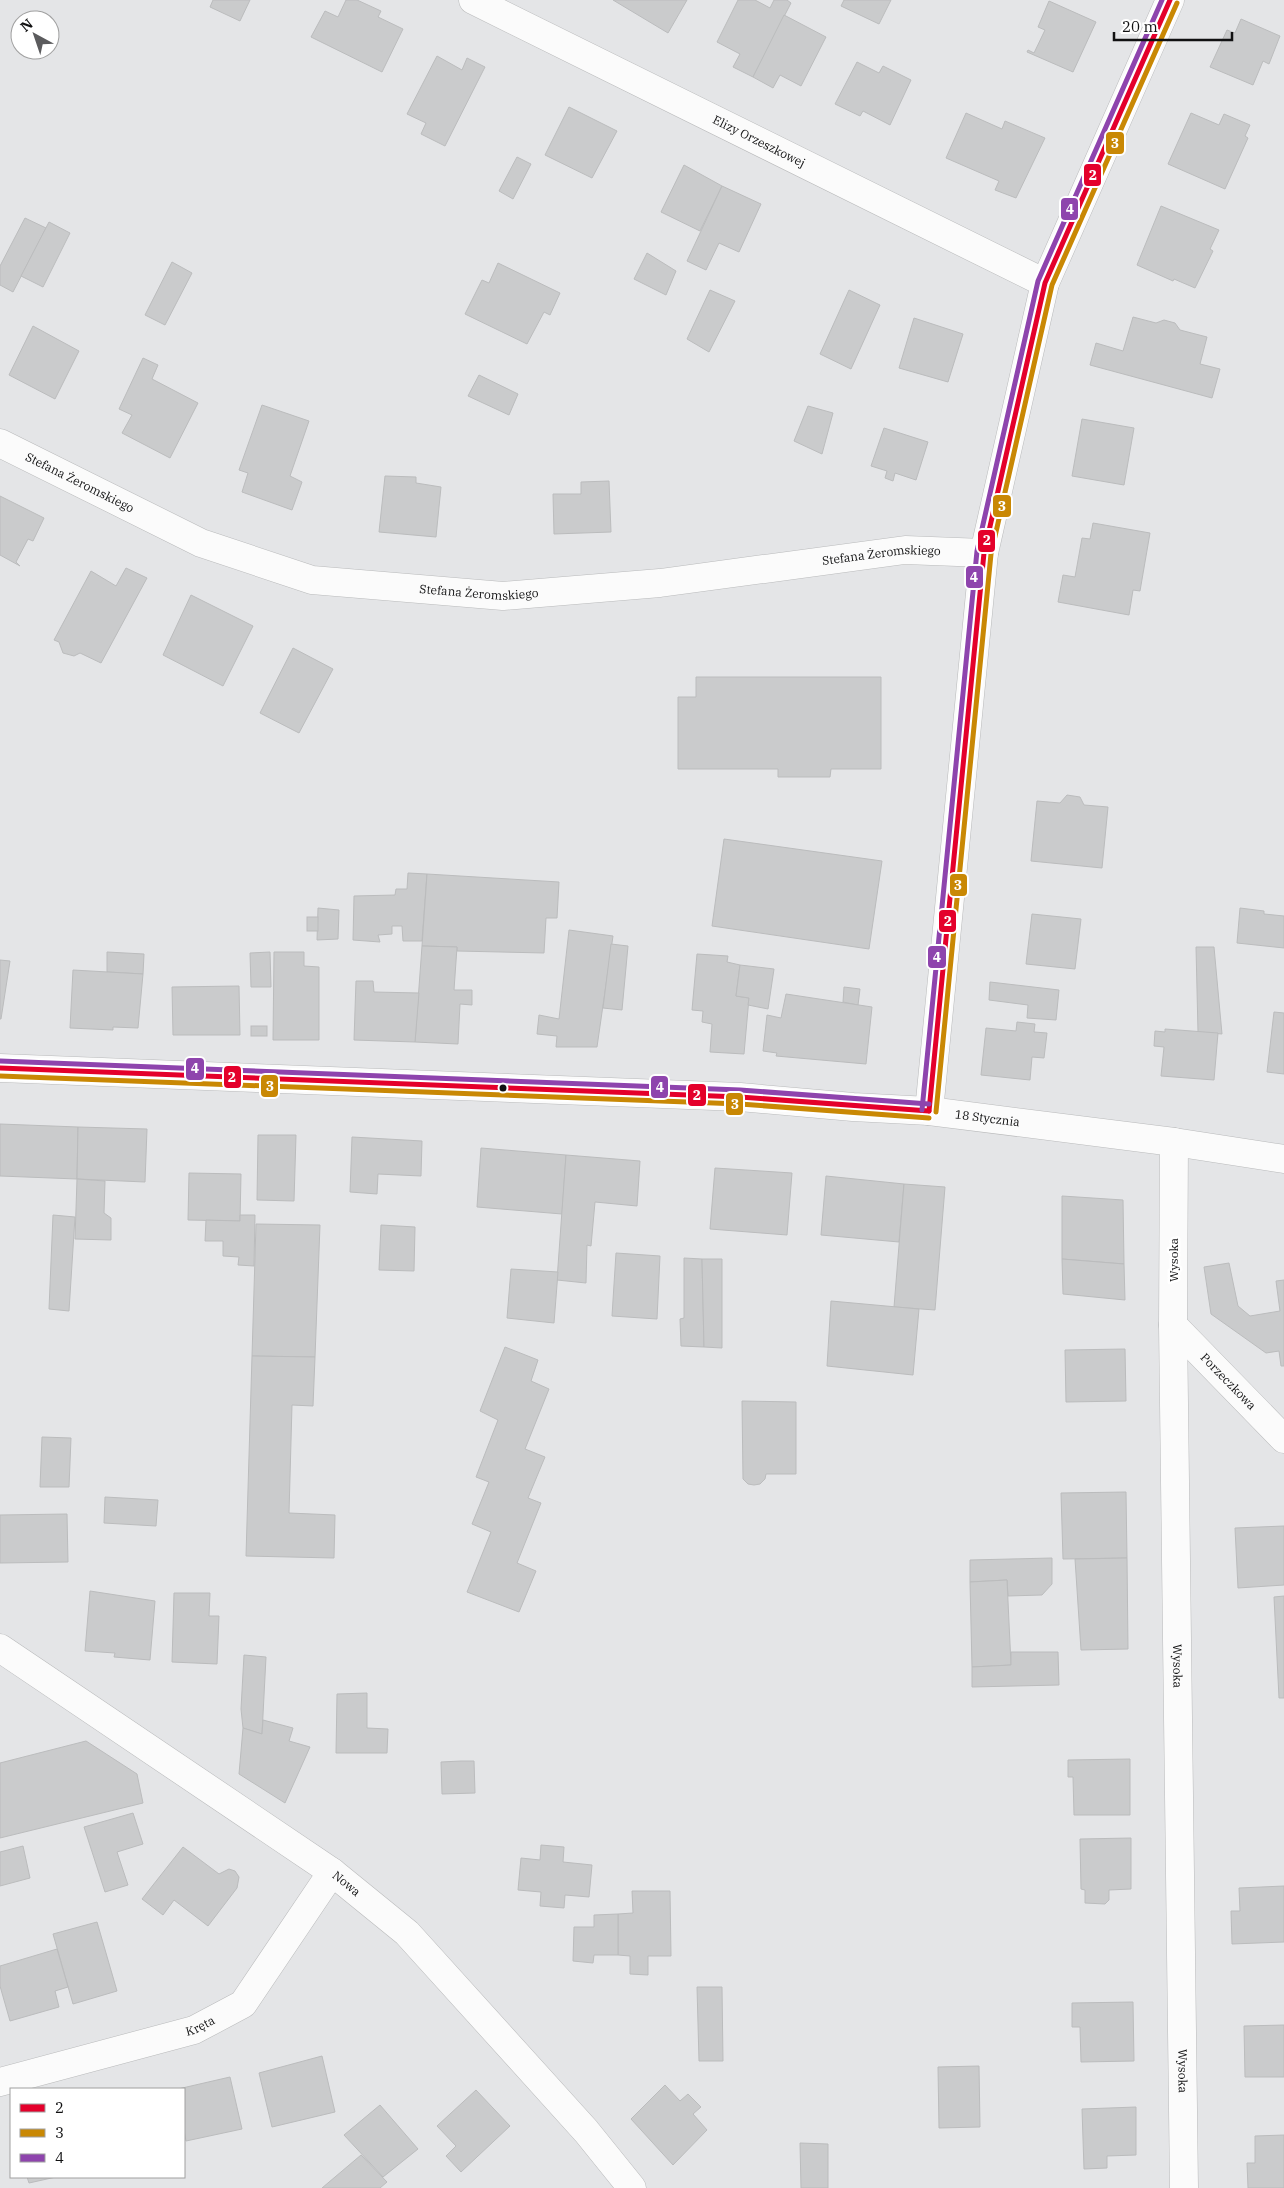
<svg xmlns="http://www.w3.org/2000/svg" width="1284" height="2188" font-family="'IBM Plex Serif',serif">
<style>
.building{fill:#cacbcc;stroke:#bbbcbd}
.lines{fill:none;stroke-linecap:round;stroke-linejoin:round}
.street-casing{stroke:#b9babb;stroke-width:29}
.secondary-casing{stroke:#b9babb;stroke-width:29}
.street{stroke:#fbfbfb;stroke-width:28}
.secondary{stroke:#fbfbfb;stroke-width:28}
.bus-1-casing{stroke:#fff;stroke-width:9}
.bus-2-casing{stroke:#fff;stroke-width:9}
.bus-3-casing{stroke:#fff;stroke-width:9}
.bus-1{stroke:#e4002b;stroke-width:5}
.bus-2{stroke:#c98804;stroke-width:5}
.bus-3{stroke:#8e44ad;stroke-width:5}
.bus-dot{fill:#111112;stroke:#fff;stroke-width:2}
.labels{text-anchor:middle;stroke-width:5;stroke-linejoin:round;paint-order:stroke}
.street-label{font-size:12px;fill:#111112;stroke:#fff}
.line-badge{stroke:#fff;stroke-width:2}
.badge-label{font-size:14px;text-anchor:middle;font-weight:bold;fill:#fff}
</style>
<rect width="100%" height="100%" fill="#e4e5e7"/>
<g class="building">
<path d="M213 0H250L240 21 210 7Z"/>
<path d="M346 0H357L381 11 378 17 403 29 382 72 311 37 325 11 338 17Z"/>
<path d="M613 0H687L668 33Z"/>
<path d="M738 0H755L770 8 774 0H787L791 3 753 77 733 67 740 54 717 42Z"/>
<path d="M844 0H891L879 24 841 6Z"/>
<path d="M1049 1 1096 22 1073 72 1027 52 1028 50 1034 53 1045 30 1038 27Z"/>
<path d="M784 15 826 37 801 86 780 75 773 88 753 77Z"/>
<path d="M1241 19 1280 36 1269 64 1263 61 1253 85 1210 67 1227 30 1235 33Z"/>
<path d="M437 56 462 70 467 58 485 67 445 146 421 134 426 123 407 114Z"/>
<path d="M857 62 879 73 883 66 911 80 890 125 863 111 860 116 835 104Z"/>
<path d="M569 107 617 131 592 178 545 155Z"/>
<path d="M966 113 1002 129 1005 121 1045 138 1016 198 995 190 999 181 946 158Z"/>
<path d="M1191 113 1219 125 1224 114 1250 125 1245 136 1248 138 1225 189 1168 164Z"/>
<path d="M517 157 531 164 513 199 499 191Z"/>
<path d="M684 165 722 186 700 231 661 212Z"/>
<path d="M722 186 761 204 739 252 719 243 706 270 687 261Z"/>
<path d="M1161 206 1219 230 1210 249 1213 251 1195 288 1174 279 1173 281 1137 265Z"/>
<path d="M25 218 46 228 13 292 0 285V266Z"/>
<path d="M49 222 70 233 43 287 21 276Z"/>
<path d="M647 253 676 271 666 295 634 279Z"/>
<path d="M172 262 192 273 165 325 145 315Z"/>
<path d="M498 263 560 293 550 315 544 312 527 344 465 314 482 280 489 283Z"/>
<path d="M710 290 735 301 709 352 687 339Z"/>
<path d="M849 290 880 305 851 369 820 354Z"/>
<path d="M1133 317 1156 323 1164 320 1175 323 1180 330 1207 337 1200 364 1220 369 1212 398 1090 365 1096 343 1123 351Z"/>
<path d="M914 318 963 334 948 382 899 368Z"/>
<path d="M33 326 79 351 55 399 9 375Z"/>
<path d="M143 358 158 365 152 379 198 403 170 458 122 433 132 415 119 409Z"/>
<path d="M479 375 518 394 509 415 468 396Z"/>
<path d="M262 405 309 421 290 476 302 482 292 510 242 492 248 473 239 470Z"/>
<path d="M808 406 833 413 822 454 794 441Z"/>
<path d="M1082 419 1134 428 1124 485 1072 476Z"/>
<path d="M884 428 928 442 916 480 895 473 893 481 885 478 887 471 871 466Z"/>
<path d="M385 476 416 477V483L441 487 436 537 379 532Z"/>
<path d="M609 481 611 532 554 534 553 494H581V482Z"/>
<path d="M0 496 44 518 33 541 28 539 16 562 20 566 0 555Z"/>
<path d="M1093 523 1150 533 1140 591 1133 590 1129 615 1058 602 1063 575 1075 577 1082 538 1090 539Z"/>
<path d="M126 568 147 578 101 663 80 653 74 656 63 653 59 642 54 640 91 571 116 586Z"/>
<path d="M191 595 253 626 223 686 163 655Z"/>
<path d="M293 648 333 669 299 733 260 713Z"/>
<path d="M696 677H881V769H831L830 777H778V769H678V697H696Z"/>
<path d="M1067 795 1080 797 1084 805 1108 807 1102 868 1031 861 1037 801 1060 803Z"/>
<path d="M724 839 882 861 869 949 712 926Z"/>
<path d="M408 873 427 874 422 941H403L402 926H392V934L378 935 380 942 353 940 354 896 395 895 396 889H407Z"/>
<path d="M427 874 559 882 557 918H546L544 953 457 951V947L422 946Z"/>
<path d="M318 908 339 910 338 939 317 940Z"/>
<path d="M1240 908 1264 911V914L1284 916V948L1237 943Z"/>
<path d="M1032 914 1081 919 1075 969 1026 964Z"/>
<rect x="307" y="917" width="11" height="14"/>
<path d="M569 930 613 936 597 1047H556L557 1036 537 1034 539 1015 559 1019Z"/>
<path d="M611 944 628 946 622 1010 603 1008Z"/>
<path d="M422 946 457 947 454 990H472V1005L460 1004 458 1044 415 1042Z"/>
<path d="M1196 947H1214L1222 1034 1198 1032Z"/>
<path d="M107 952 144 954 143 974 107 972Z"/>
<path d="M270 952 271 987H251L250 953Z"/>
<path d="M274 952H304V966L319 967V1040H273Z"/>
<path d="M697 954 728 956 727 962 740 965 736 996 749 998 744 1054 710 1052 712 1024 702 1022 703 1011 692 1010Z"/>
<path d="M0 960 10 961 1 1019H0Z"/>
<path d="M740 965 774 969 768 1009 748 1005 749 998 736 996Z"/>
<path d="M73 970 143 974 138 1028 113 1027V1030L70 1028Z"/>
<path d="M356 981H373L374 992 419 993 415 1042 354 1040Z"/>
<path d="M990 982 1059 990 1056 1020 1027 1018 1028 1005 989 1000Z"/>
<path d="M239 986 240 1035H173L172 987Z"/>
<path d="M844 987 860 989 858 1005 843 1002Z"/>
<path d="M786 994 872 1007 866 1064 776 1056 777 1053 763 1051 767 1015 781 1018Z"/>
<path d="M1274 1012 1284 1013V1074L1267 1072Z"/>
<path d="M1017 1022 1035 1024 1034 1032 1047 1033 1044 1058 1032 1057 1030 1080 981 1075 986 1028 1016 1031Z"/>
<rect x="251" y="1026" width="16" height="10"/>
<path d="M1165 1029 1218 1033 1214 1080 1161 1076 1164 1047 1154 1046 1155 1031 1165 1032Z"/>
<path d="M0 1124 78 1127 77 1179 0 1176Z"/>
<path d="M78 1127 147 1129 145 1182 77 1179Z"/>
<path d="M258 1135H296L294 1201 257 1200Z"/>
<path d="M352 1137 422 1141 421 1176 378 1174 377 1194 350 1192Z"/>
<path d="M481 1148 566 1155 562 1214 477 1207Z"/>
<path d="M566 1155 640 1161 637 1206 595 1202 591 1246 587 1245 586 1283 557 1280Z"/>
<path d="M715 1168 792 1173 787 1235 710 1229Z"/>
<path d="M189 1173 241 1174 240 1221 188 1220Z"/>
<path d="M826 1176 904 1184 899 1242 821 1235Z"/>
<path d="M77 1179 105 1181 104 1213 111 1218V1240L75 1239Z"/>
<path d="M904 1184 945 1187 935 1310 894 1307Z"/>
<path d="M1062 1196 1123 1200 1124 1264 1062 1259Z"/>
<path d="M53 1215 75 1217 69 1311 49 1309Z"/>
<path d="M240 1215H255L254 1266 238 1265 239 1257 223 1256V1241H205L206 1220 240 1221Z"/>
<path d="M256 1224 320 1225 315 1357 252 1356Z"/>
<path d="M381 1225 415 1227 414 1271 379 1270Z"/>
<path d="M616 1253 660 1256 657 1319 612 1316Z"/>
<path d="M684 1258 702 1259 704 1347 681 1346 680 1319 684 1318Z"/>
<path d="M702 1259H722V1348L704 1347Z"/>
<path d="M1062 1259 1124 1264 1125 1300 1063 1294Z"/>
<path d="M1229 1263 1238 1306 1250 1316 1280 1311 1276 1281 1284 1280V1366H1281L1279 1351 1266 1353 1211 1314 1204 1267Z"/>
<path d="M511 1269 558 1272 554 1323 507 1318Z"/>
<path d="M831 1301 919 1309 913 1375 827 1366Z"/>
<path d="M505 1347 538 1360 531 1381 549 1389 525 1449 545 1457 528 1498 541 1503 517 1563 536 1571 519 1612 467 1592 491 1532 472 1524 489 1482 476 1477 498 1420 480 1411Z"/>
<path d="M1125 1349 1126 1401 1066 1402 1065 1350Z"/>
<path d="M252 1356 315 1357 313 1406 292 1405 289 1513 335 1515 334 1558 246 1556Z"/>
<path d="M742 1401 796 1402V1474H766L765 1479 760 1484 754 1485 748 1484 743 1479Z"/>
<path d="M42 1437 71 1438 69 1487H40Z"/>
<path d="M1126 1492 1127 1558 1063 1559 1061 1493Z"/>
<path d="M105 1497 158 1500 156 1526 104 1523Z"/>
<path d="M67 1514 68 1562 0 1563V1515Z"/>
<path d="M1284 1526V1585L1238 1588 1235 1528Z"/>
<path d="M1052 1558V1584L1042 1595 1008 1596 1007 1580 970 1582V1560Z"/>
<path d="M1127 1558 1128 1649 1081 1650 1075 1559Z"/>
<path d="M1007 1580 1011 1665 972 1667 970 1582Z"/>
<path d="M90 1591 155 1601 150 1660 114 1657 115 1653 85 1651Z"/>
<path d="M174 1593H210L209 1616H219L217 1664 172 1662Z"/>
<path d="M1284 1596V1698H1279L1274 1597Z"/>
<path d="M1011 1652H1058L1059 1685 972 1687V1667L1011 1665Z"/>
<path d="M244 1655 266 1657 262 1734 243 1728 241 1709Z"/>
<path d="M367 1693V1728L388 1729 387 1753H336L337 1694Z"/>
<path d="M263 1720 293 1728 289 1741 310 1747 285 1803 239 1774 243 1728 262 1734Z"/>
<path d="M86 1741 137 1774 143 1803 0 1838V1763Z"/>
<path d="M1130 1759V1815H1074L1073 1777H1068V1760Z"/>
<path d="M461 1761H474L475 1793 442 1794 441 1762Z"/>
<path d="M133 1813 143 1844 117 1852 128 1885 105 1892 84 1827Z"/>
<path d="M1131 1838V1889L1109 1890V1900L1105 1904 1085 1903V1890L1081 1889 1080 1839Z"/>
<path d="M541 1845 564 1847 563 1862 592 1865 589 1897 565 1895 564 1908 540 1906 541 1892 518 1890 521 1858 540 1860Z"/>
<path d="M23 1846 30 1878 0 1886V1852Z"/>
<path d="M183 1847 219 1874 229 1869 235 1871 239 1877 237 1888 208 1926 174 1900 163 1915 142 1899Z"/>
<path d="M1284 1886V1942L1232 1944 1231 1911H1240L1239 1888Z"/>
<path d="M632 1891H670L671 1956H648V1975L630 1974V1956L618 1955V1914L633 1913Z"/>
<path d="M618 1914V1955H594L593 1963 573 1961 574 1927H594V1915Z"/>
<path d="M97 1922 117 1991 73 2004 53 1934Z"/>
<path d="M57 1949 68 1987 55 1991 59 2007 10 2021 0 1986V1966Z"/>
<path d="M697 1987H722L723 2061H699Z"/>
<path d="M1133 2002 1134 2061 1081 2062 1080 2027H1072V2003Z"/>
<path d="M1284 2025V2077H1245L1244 2026Z"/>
<path d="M322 2056 335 2112 272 2127 259 2073Z"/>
<path d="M979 2066 980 2127 939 2128 938 2067Z"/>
<path d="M230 2077 242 2129 186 2141 184 2130V2089H178Z"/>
<path d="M665 2085 680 2101 688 2094 701 2107 693 2114 707 2130 673 2165 631 2119Z"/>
<path d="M476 2090 510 2126 461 2172 446 2156 456 2146 437 2126Z"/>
<path d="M380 2105 418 2149 383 2177 344 2135Z"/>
<path d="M1136 2107V2155L1107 2156V2168L1084 2169 1082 2109Z"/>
<path d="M1284 2135V2188H1248L1247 2163H1255V2136Z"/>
<path d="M800 2143 828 2144V2188H801Z"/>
<path d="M361 2155 387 2182 380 2188H322Z"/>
<path d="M27 2177H56L29 2183Z"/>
</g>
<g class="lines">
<g class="street-casing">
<g id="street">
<path id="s1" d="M473 0 1045 283"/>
<path id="s2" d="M0 443 201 543 312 580 503 596 660 583 905 550 984 553"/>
<path d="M929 1111 984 553 1045 283 1170 0"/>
<path id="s3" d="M1174 1142 1173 1325 1184 2188"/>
<path id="s4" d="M1173 1325 1284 1439"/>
<path id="s5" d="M0 1648 332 1872 407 1933 586 2131 632 2188"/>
<path id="s6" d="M0 2082 194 2030 243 2004 332 1872"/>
</g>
</g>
<g class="secondary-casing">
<g id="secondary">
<path id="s7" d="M0 1068 740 1097 853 1107 929 1111 1174 1142 1284 1159"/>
</g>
</g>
<use href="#street" class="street"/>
<use href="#secondary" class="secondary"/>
<g class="bus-1-casing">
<g id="bus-1">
<path d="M0 1068 740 1097 929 1111"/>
<path d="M929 1111 984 553 1045 283 1170 0"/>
</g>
</g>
<g class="bus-2-casing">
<g id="bus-2">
<path d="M0 1076 740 1104 929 1118"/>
<path d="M936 1112 991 554 1052 285 1177 3"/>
</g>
</g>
<g class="bus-3-casing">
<g id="bus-3">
<path d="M0 1061 740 1090 929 1104"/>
<path d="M922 1110 977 551 1038 281 1162 0"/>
</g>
</g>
<use href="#bus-1" class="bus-1"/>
<use href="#bus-2" class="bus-2"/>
<use href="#bus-3" class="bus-3"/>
</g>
<circle class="bus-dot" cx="503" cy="1088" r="4.5"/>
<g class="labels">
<g class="street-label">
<text dy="4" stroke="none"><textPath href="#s1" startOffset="319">Elizy Orzeszkowej</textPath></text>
<text dy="4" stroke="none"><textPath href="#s2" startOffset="89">Stefana Żeromskiego</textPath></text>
<text dy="4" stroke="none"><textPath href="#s2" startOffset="914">Stefana Żeromskiego</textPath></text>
<text dy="4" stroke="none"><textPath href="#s2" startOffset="509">Stefana Żeromskiego</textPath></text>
<text dy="4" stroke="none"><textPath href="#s7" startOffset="989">18 Stycznia</textPath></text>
<text transform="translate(1174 1260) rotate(-90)" y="4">Wysoka</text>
<text dy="4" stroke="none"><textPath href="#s4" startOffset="79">Porzeczkowa</textPath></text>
<text dy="4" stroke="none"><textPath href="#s3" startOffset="524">Wysoka</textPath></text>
<text dy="4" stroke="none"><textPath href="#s5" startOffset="419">Nowa</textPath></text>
<text dy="4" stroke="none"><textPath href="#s6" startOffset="208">Kręta</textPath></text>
<text dy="4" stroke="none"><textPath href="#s3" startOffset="929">Wysoka</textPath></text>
</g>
</g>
<g class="line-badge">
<rect x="1105" y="131" width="20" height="24" rx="5" fill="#c98804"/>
<rect x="1083" y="163" width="19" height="24" rx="5" fill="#e4002b"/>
<rect x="1060" y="197" width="19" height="24" rx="5" fill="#8e44ad"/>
<rect x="992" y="494" width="20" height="24" rx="5" fill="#c98804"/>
<rect x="977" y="529" width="19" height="24" rx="5" fill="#e4002b"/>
<rect x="965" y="565" width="19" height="24" rx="5" fill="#8e44ad"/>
<rect x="949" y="873" width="19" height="24" rx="5" fill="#c98804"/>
<rect x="938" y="909" width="19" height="24" rx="5" fill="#e4002b"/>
<rect x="927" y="945" width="20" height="24" rx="5" fill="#8e44ad"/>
<rect x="185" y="1057" width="20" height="24" rx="5" fill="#8e44ad"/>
<rect x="223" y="1065" width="19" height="24" rx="5" fill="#e4002b"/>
<rect x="260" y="1074" width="19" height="24" rx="5" fill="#c98804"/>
<rect x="650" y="1075" width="19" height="24" rx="5" fill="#8e44ad"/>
<rect x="687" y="1083" width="20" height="24" rx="5" fill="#e4002b"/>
<rect x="725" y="1092" width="19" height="24" rx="5" fill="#c98804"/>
</g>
<g class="badge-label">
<text x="1115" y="148">3</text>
<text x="1093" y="180">2</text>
<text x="1070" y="214">4</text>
<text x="1002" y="511">3</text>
<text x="987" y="545">2</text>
<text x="974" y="582">4</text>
<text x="958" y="890">3</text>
<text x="948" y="926">2</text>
<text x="937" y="962">4</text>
<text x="195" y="1073">4</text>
<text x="232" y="1082">2</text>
<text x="270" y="1091">3</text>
<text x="660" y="1092">4</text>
<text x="697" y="1100">2</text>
<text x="735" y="1109">3</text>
</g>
<rect x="10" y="2088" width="175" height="90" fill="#ffffff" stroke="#a0a0a0"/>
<rect x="20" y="2104" width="25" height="8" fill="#e4002b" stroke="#a0a0a0"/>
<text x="55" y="2113" font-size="15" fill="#111112">2</text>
<rect x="20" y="2129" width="25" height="8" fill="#c98804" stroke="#a0a0a0"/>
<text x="55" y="2138" font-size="15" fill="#111112">3</text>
<rect x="20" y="2154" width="25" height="8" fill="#8e44ad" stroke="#a0a0a0"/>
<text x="55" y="2163" font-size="15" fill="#111112">4</text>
<g transform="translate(35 35) rotate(320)"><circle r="24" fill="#ffffff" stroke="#a0a0a0"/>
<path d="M0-4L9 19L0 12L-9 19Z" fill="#5b5b5d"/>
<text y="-8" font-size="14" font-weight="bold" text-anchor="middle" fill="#111112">N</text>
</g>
<path d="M1114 32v8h118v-8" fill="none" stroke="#111112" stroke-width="2.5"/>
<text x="1122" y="32" font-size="15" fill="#111112" stroke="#ffffff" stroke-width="4" paint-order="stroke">20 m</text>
</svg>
